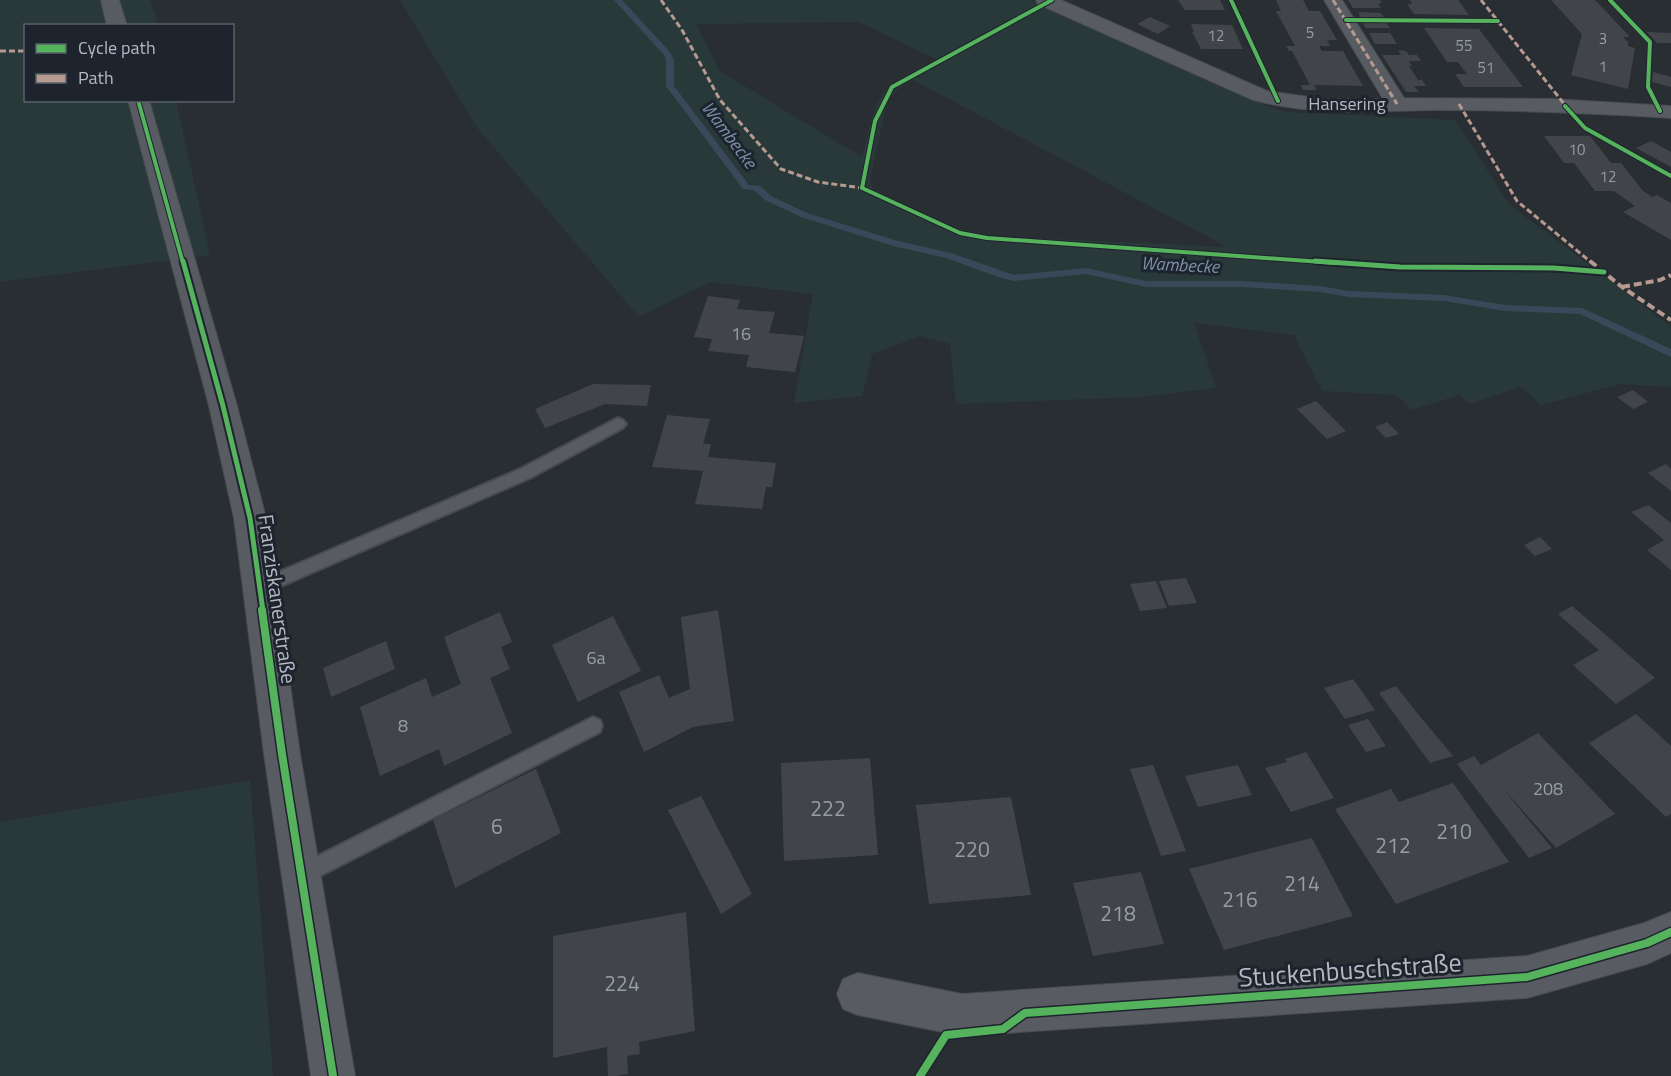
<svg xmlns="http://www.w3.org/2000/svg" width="1671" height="1076" font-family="'Titillium Web',sans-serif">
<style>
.green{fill:#293939;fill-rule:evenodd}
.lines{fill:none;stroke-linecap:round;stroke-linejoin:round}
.stream{fill:#3a485a;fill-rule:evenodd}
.building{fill:#41454a}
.lane-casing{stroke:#464a4e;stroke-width:4}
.street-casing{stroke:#464a4e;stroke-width:2}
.lane{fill:#585c62;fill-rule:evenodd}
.street{fill:#585c62;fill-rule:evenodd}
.quiet-far1{stroke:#b69a8f;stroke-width:3;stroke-dasharray:6 3;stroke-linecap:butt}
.quiet{stroke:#b69a8f;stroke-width:4;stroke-dasharray:8 4;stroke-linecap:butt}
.cycleway-far2-casing{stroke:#1d242d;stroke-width:6}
.cycleway-far1-casing{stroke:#1d242d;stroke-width:9}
.cycleway-casing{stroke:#1d242d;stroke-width:11}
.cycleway-far2{stroke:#56b35d;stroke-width:4}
.cycleway-far1{stroke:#56b35d;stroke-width:5}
.cycleway{stroke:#56b35d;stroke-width:8}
.labels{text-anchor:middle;stroke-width:6;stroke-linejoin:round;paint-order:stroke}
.far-number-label{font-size:15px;fill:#969da6}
.far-street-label{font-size:18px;fill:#b3bac4;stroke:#1d242d}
.far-water-label{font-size:18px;font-style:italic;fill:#7e91a8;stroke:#1d242d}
.number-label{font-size:18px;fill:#969da6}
.street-label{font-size:21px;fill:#b3bac4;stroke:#1d242d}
.near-number-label{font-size:21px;fill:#969da6}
.near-street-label{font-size:26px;fill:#b3bac4;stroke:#1d242d}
</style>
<rect width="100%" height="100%" fill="#292e33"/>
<g class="green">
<path d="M0 0H150L158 25 26 26V100L176 101 210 255 0 282Z"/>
<path d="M400 0H1031L1252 101 1286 112 1455 120 1509 204 1671 327V387L1620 384 1541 405 1521 387 1470 404 1459 395 1412 410 1397 395 1322 391 1294 335 1194 323 1216 388 1142 397 956 404 950 344 921 336 872 354 862 396 794 403 813 294 710 282 639 317 478 129ZM859 22 936 59C923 67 908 73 895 82 870 100 871 131 862 157L720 71 696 24ZM913 80 1227 247H1228L987 236C948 228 915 210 880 192L873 189 870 180 887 101 899 88Z"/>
<path d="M250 780 273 1076H0V822Z"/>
</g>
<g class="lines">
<path class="stream" d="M614 0H622L670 52 674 60V86L749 185 760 186 771 196 807 213 898 241 951 253 1014 275 1086 268 1146 281H1242L1320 286 1349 291 1444 295 1505 305 1582 308 1671 349V357L1580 314 1505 311 1444 301 1349 297 1320 292 1242 287H1146L1086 274 1014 281 998 277 946 258 893 246 801 217 765 200 754 190 743 189 666 86V60L664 55Z"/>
</g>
<g class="building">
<path d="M1178 0H1220L1225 10H1185Z"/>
<path d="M1276 0H1303L1309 11H1320L1337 40H1327L1330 46H1319L1322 51H1343L1363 86 1314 85 1317 90H1303L1301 85H1310L1292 51H1289L1286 46H1295L1276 11H1281Z"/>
<path d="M1348 0H1380L1382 3H1378L1381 8H1353Z"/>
<path d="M1410 0H1458L1469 15 1414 14 1407 4H1412Z"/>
<path d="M1551 0H1595L1630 37H1623L1628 42V46L1635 48 1628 89 1571 75 1582 34Z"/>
<path d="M1358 12 1381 13 1384 18 1361 19Z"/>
<path d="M1150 17 1170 26 1158 34 1137 24Z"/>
<path d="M1362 22H1386L1390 28H1366Z"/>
<path d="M1191 24 1232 25 1243 49H1201L1192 32H1194Z"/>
<path d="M1424 28 1479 29 1523 87H1464L1455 74H1467L1458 62H1447Z"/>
<path d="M1647 32 1671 33V43H1657Z"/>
<path d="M1369 33H1390L1397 44H1375Z"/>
<path d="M1398 50 1406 51 1409 55H1417L1421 61H1409L1412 66H1409L1418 80H1422L1426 86H1414L1419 92H1406L1382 55H1401Z"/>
<path d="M1653 72 1671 77V87L1652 82Z"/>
<path d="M1544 136H1590L1611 163H1621L1643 191 1653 197 1657 195 1671 203V240L1623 212 1635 206 1614 191H1595L1574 163H1564Z"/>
<path d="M1651 141 1671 152V167L1636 148Z"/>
<path d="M708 296 740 300 737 309 775 312 769 333 804 336 795 372 746 367 749 355 708 351 712 339 694 337Z"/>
<path d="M593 384 651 385 647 406 605 404 545 428 535 409Z"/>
<path d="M1633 390 1648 402 1633 409 1617 397Z"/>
<path d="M1316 401 1346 431 1327 439 1297 409Z"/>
<path d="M667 415 710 419 703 444H711L708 457 776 463 772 487H766L762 509 695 504 703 471 652 467Z"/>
<path d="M1387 422 1399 434 1386 438 1375 427Z"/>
<path d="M1666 464 1671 469V491L1648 473Z"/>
<path d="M1648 505 1671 523V570L1647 550 1664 540 1631 512Z"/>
<path d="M1540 537 1552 549 1535 556 1524 545Z"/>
<path d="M1186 578 1197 603 1169 606 1159 581Z"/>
<path d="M1156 581 1167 608 1140 611 1130 584Z"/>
<path d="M1572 606 1613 641 1655 678 1616 704 1573 665 1599 650 1558 614Z"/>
<path d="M718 610 734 721 693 727 644 752 619 692 659 675 669 698 690 689 681 617Z"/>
<path d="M500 612 512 642 501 647 510 669 490 678 512 733 444 766 439 749 380 776 360 707 426 678 432 697 461 684 444 637Z"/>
<path d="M613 616 641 671 578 702 552 645Z"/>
<path d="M386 641 395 669 331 697 323 668Z"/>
<path d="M1353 679 1375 710 1345 719 1324 688Z"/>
<path d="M1396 686 1418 714 1453 756 1430 763 1379 693Z"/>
<path d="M1636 714 1671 746V814L1666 817 1589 743Z"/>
<path d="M1368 719 1386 746 1366 752 1348 725Z"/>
<path d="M1538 733 1615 814 1556 848 1499 784 1552 848 1529 858 1457 764 1474 756 1481 765Z"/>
<path d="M1306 752 1334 798 1291 812 1265 768 1287 762 1285 759Z"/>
<path d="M870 758 878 855 784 861 781 763Z"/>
<path d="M1153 765 1186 851 1161 856 1130 769Z"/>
<path d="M1238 765 1252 795 1198 807 1185 776Z"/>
<path d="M536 769 561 833 455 888 433 820Z"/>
<path d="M1453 783 1509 862 1396 904 1335 809 1391 789 1399 802Z"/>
<path d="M701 796 752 894 721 914 668 810Z"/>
<path d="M1011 797 1031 895 929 904 916 805Z"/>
<path d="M1312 838 1353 916 1224 950 1189 869Z"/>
<path d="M1141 872 1164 944 1093 956 1073 883Z"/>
<path d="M686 912 695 1031 639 1042 640 1054 627 1056 628 1074 617 1076H608L607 1047 553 1058V936Z"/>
</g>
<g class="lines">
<g class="lane-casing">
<g id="lane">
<path d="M618 418 623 420 626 424 623 428 530 478 265 593 259 595 253 593 250 588 253 583 518 470Z"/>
<path d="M593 717 600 720 602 726 600 732 308 882 301 885 294 882 291 875 294 868Z"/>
</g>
</g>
<g class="street-casing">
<g id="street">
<path d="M101 0H119L127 26H107Z"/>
<path d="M1036 0H1061L1267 91 1324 99H1383L1324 0H1342L1404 98 1552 99 1671 106V118C1592 113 1513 110 1434 110 1372 111 1313 116 1253 100L1038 4Z"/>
<path d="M128 100H149L237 406 266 518 300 754 355 1076H311L264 754 234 518 209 406Z"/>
<path d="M1671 912V953L1647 964 1527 998 962 1036 858 1015 843 1009 837 994 843 979 858 973 962 994 1527 956 1644 923Z"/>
</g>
</g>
<use href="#lane" class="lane"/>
<use href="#street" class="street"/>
<g class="quiet-far1">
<path d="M661 0 682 30 720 100 781 169 818 182 862 188"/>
<path d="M1333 0 1397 104"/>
<path d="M1481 0 1569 110"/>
<path d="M0 51H26"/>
<path d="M1459 104 1517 201 1592 263"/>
</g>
<g class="quiet">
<path d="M1590 261 1622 287 1671 320"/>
<path d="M1622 287 1660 280 1671 275"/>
</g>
<g class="cycleway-far2-casing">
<g id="cycleway-far2">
<path d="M1052 0 892 87 875 121 862 188 960 233 987 238 1336 263"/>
<path d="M1231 0 1278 101"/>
<path d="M1610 0 1650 42 1648 87 1660 111"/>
<path d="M1346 20 1498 21"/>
<path d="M138 100 183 263"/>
<path d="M1565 106 1585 128 1671 176"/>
</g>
</g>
<g class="cycleway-far1-casing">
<g id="cycleway-far1">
<path d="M183 261 223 406 250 518 263 611"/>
<path d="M1315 261 1400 267 1554 268 1604 272"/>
</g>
</g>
<g class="cycleway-casing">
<g id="cycleway">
<path d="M262 610 282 754 333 1076"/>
<path d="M920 1076 946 1035 1003 1029 1025 1013 1527 977 1647 943 1671 932"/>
</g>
</g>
<use href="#cycleway-far2" class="cycleway-far2"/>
<use href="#cycleway-far1" class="cycleway-far1"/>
<use href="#cycleway" class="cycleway"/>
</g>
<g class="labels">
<g class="far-number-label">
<text x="1310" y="38">5</text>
<text x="1216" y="41">12</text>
<text x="1603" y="44">3</text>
<text x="1464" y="51">55</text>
<text x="1603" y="72">1</text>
<text x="1486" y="73">51</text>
<text x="1577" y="155">10</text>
<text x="1608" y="182">12</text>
</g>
<g class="far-street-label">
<text x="1347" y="110">Hansering</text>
</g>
<g class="far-water-label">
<text transform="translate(729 135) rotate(53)" y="6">Wambecke</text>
<text transform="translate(1180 265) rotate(3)" y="6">Wambecke</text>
</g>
<g class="number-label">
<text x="741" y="340">16</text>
<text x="596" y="664">6a</text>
<text x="403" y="732">8</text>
<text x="1548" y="795">208</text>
</g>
<g class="street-label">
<text transform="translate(277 599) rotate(82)" y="7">Franziskanerstraße</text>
</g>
<g class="near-number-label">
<text x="828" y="816">222</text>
<text x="497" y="834">6</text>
<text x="1454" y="839">210</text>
<text x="1393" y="853">212</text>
<text x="972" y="857">220</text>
<text x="1302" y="891">214</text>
<text x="1240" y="907">216</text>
<text x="1118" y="921">218</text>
<text x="622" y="991">224</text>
</g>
<g class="near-street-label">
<text transform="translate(1350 970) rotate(-4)" y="9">Stuckenbuschstraße</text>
</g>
</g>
<rect x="24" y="24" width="210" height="78" fill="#1d242d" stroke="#596069" stroke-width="1.5"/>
<rect x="36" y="44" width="30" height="9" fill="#56b35d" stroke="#596069" stroke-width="1.5"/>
<text x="78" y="54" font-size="18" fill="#b3bac4">Cycle path</text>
<rect x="36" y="74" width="30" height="9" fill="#b69a8f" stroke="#596069" stroke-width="1.5"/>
<text x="78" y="84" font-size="18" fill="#b3bac4">Path</text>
</svg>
